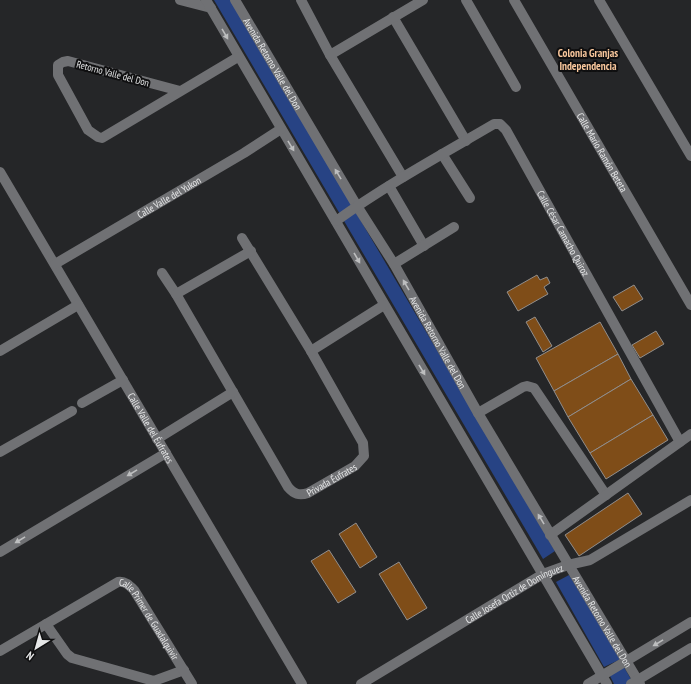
<svg xmlns="http://www.w3.org/2000/svg" width="691" height="684" font-family="'PT Sans Narrow',sans-serif">
<style>
.green{fill:#274384}
.building{fill:#7f4d18;stroke:#918e8c}
.lines{fill:none;stroke-linecap:round;stroke-linejoin:round}
.minor{stroke:#707174;stroke-width:10}
.oneway{fill:#bdbebf}
.labels{text-anchor:middle;stroke-width:4;stroke-linejoin:round;paint-order:stroke}
.street-label{font-size:10px;fill:#e6e7e8;stroke:#0f0f10}
.neighbourhood-label{font-size:11px;font-weight:bold;fill:#fac89d;stroke:#0f0f10}
</style>
<rect width="100%" height="100%" fill="#252628"/>
<g class="green">
<path d="M214 0H231L555 551 543 559Z"/>
<path d="M569 575 621 659 604 667 556 582Z"/>
<path d="M624 667 632 681 627 684H614L609 674Z"/>
</g>
<g class="building">
<path d="M537 275 540 280 547 277 550 283 544 287 548 294 518 311 507 292Z"/>
<path d="M634 285 643 299 622 311 613 297Z"/>
<path d="M535 317 552 346 543 352 526 322Z"/>
<path d="M600 322 618 354 554 391 536 358Z"/>
<path d="M656 331 664 344 640 358 632 345Z"/>
<path d="M618 354 631 379 568 417 554 391Z"/>
<path d="M631 379 653 415 590 453 568 417Z"/>
<path d="M653 415 668 440 606 479 590 453Z"/>
<path d="M628 493 642 514 579 556 565 535Z"/>
<path d="M356 523 377 557 360 568 339 534Z"/>
<path d="M329 550 356 592 338 603 311 561Z"/>
<path d="M399 562 427 608 407 620 379 574Z"/>
</g>
<g class="lines">
<g class="minor">
<path d="M180 0 211 8"/>
<path d="M206 0 607 684"/>
<path id="s1" d="M235 0 357 206 394 264 478 413 640 684"/>
<path d="M301 0 330 55 403 177"/>
<path d="M466 0 516 87"/>
<path id="s2" d="M514 0 691 305"/>
<path d="M599 0 691 156"/>
<path d="M393 17 466 141"/>
<path d="M330 55 423 0"/>
<path d="M180 91 68 61 63 62 58 65V75L88 130 98 137 102 138 238 57"/>
<path d="M442 154 470 198"/>
<path id="s3" d="M0 172 302 684"/>
<path d="M389 186 424 246"/>
<path id="s4" d="M336 221C386 185 441 155 494 124H500L506 130 680 442"/>
<path id="s5" d="M55 264 244 153 281 129"/>
<path d="M394 264 454 227"/>
<path id="s6" d="M162 273 176 294 288 487C294 494 299 496 308 493L355 466 364 456 363 443 311 351 242 238"/>
<path d="M176 294 251 251"/>
<path d="M0 351 78 305"/>
<path d="M311 351 384 305"/>
<path d="M82 403 123 380"/>
<path d="M478 413 523 387 527 386 534 388 606 495"/>
<path d="M157 439 233 392"/>
<path d="M0 452 72 411"/>
<path d="M550 535 691 434"/>
<path d="M0 552 166 453"/>
<path d="M46 624 67 654 72 658 154 681 184 670"/>
<path id="s7" d="M0 651 118 582C125 581 129 585 134 590L192 684"/>
<path id="s8" d="M361 684 543 574 568 565 590 560 691 500"/>
<path d="M588 684 691 622"/>
<path d="M631 684 691 648"/>
</g>
</g>
<defs><path id="oneway-solid" d="M-6-.8H1V-3.2L6.5 0L1 3.2V.8H-6Z"/></defs>
<g class="oneway">
<use href="#oneway-solid" transform="translate(225 34) rotate(60)"/>
<use href="#oneway-solid" transform="translate(291 146) rotate(59)"/>
<use href="#oneway-solid" transform="translate(338 174) rotate(-121)"/>
<use href="#oneway-solid" transform="translate(357 258) rotate(60)"/>
<use href="#oneway-solid" transform="translate(406 285) rotate(-120)"/>
<use href="#oneway-solid" transform="translate(422 370) rotate(59)"/>
<use href="#oneway-solid" transform="translate(132 473) rotate(149)"/>
<use href="#oneway-solid" transform="translate(541 519) rotate(-121)"/>
<use href="#oneway-solid" transform="translate(20 540) rotate(149)"/>
<use href="#oneway-solid" transform="translate(658 643) rotate(149)"/>
</g>
<g class="labels">
<g class="street-label">
<text dy="4" stroke="none"><textPath href="#s1" startOffset="74">Avenida Retorno Valle del Don</textPath></text>
<text transform="translate(113 73) rotate(15)" y="4">Retorno Valle del Don</text>
<text dy="4" stroke="none"><textPath href="#s2" startOffset="176">Calle Mario Ramón Beteta</textPath></text>
<text dy="4" stroke="none"><textPath href="#s5" startOffset="132">Calle Valle del Yukon</textPath></text>
<text dy="4" stroke="none"><textPath href="#s4" startOffset="318">Calle César Camacho Quiroz</textPath></text>
<text dy="4" stroke="none"><textPath href="#s1" startOffset="398">Avenida Retorno Valle del Don</textPath></text>
<text dy="4" stroke="none"><textPath href="#s3" startOffset="297">Calle Valle del Éufrates</textPath></text>
<text dy="4" stroke="none"><textPath href="#s6" startOffset="298">Privada Éufrates</textPath></text>
<text dy="4" stroke="none"><textPath href="#s8" startOffset="178">Calle Josefa Ortiz de Domínguez</textPath></text>
<text dy="4" stroke="none"><textPath href="#s1" startOffset="722">Avenida Retorno Valle del Don</textPath></text>
<text dy="4" stroke="none"><textPath href="#s7" startOffset="187">Calle Primer de Guadalquivir</textPath></text>
</g>
<g class="neighbourhood-label">
<text x="588" y="57">Colonia Granjas<tspan x="588" dy="13">Independencia</tspan></text>
</g>
</g>
<g transform="translate(36 648) rotate(217)" stroke="#0f0f10" stroke-width="3" paint-order="stroke">
<path d="M0-3L7 15L0 10L-7 15Z" fill="#e6e7e8"/>
<text y="-6" font-size="11" font-weight="bold" text-anchor="middle" fill="#e6e7e8">N</text>
</g>
</svg>
